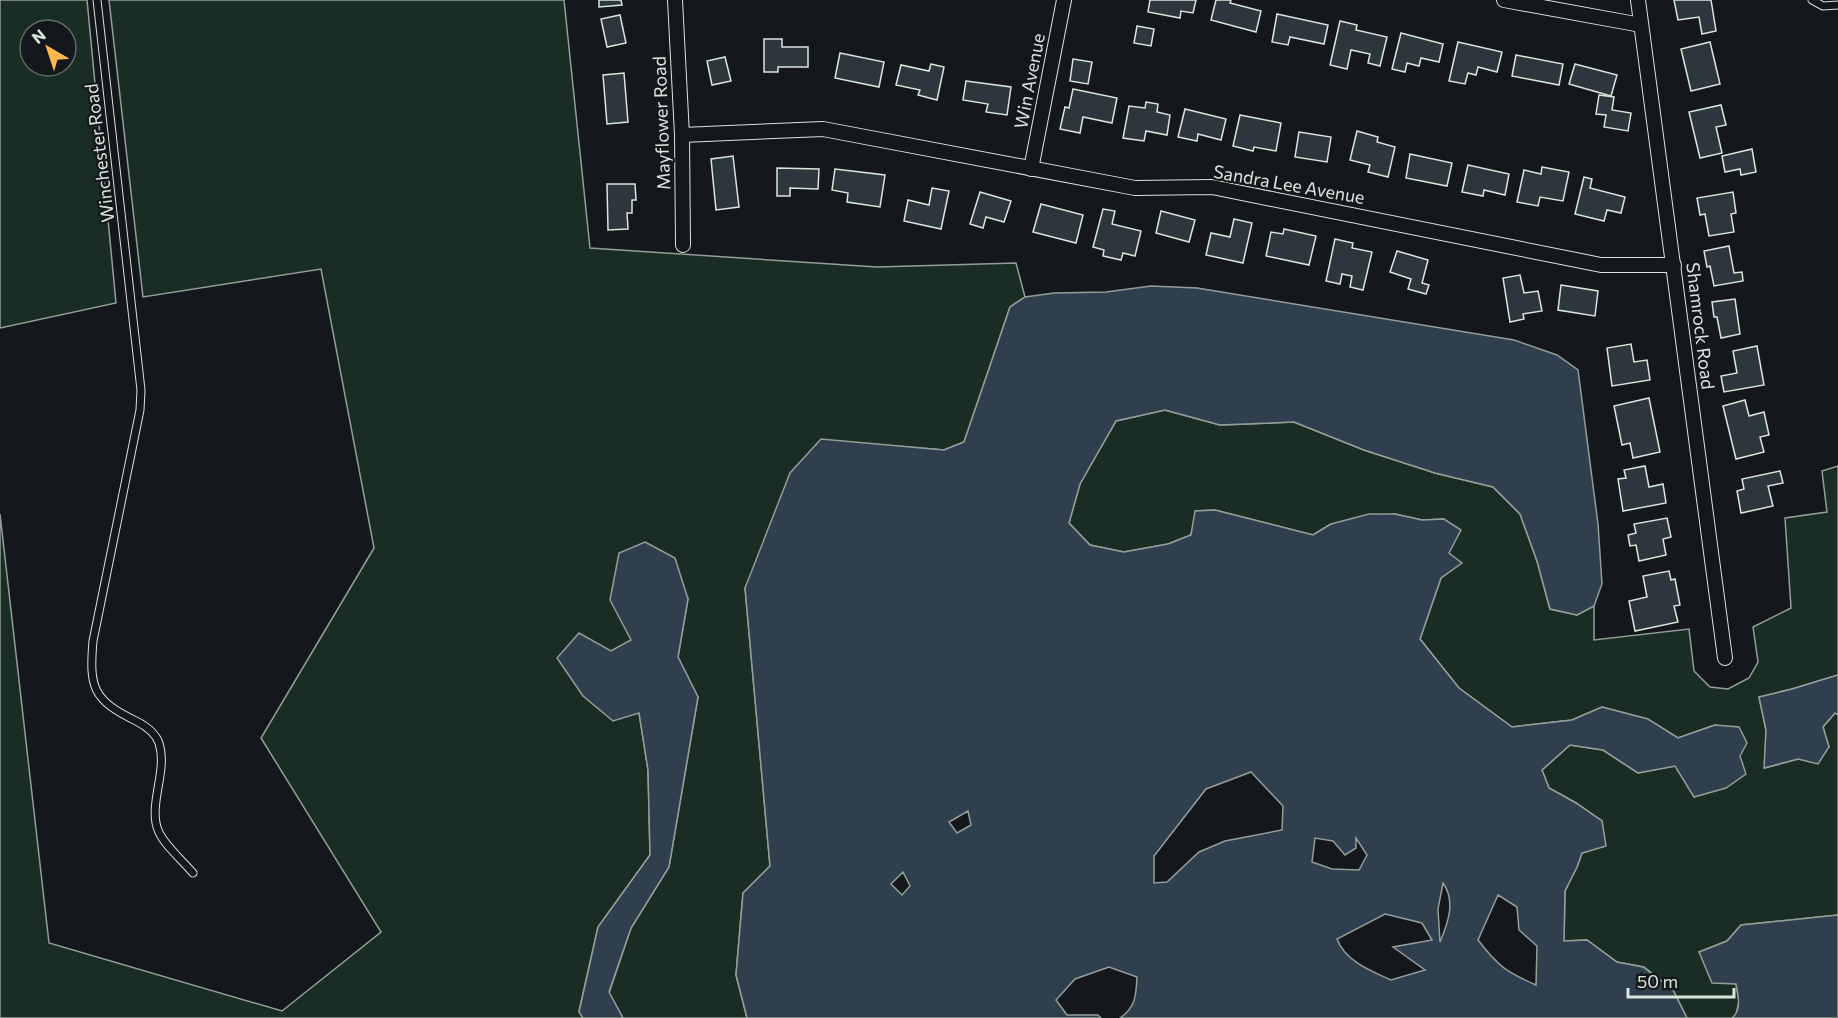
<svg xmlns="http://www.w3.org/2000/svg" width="1838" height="1018" font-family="Commissioner,sans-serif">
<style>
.green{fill:#1a2d24;stroke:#939e99;stroke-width:1.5;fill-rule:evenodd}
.water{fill:#2f3f4d;stroke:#939e99;stroke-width:1.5;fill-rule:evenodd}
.building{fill:#2c363c;stroke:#d8e6dc;stroke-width:1.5}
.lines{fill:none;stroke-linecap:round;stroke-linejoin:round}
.lane-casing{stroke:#d8e6dc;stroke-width:9}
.street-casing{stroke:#d8e6dc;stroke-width:16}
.lane{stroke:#14181c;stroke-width:7}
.street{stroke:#14181c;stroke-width:14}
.labels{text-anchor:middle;stroke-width:4.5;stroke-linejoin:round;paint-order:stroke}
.street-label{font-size:18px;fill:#d8e6dc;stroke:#14181c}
</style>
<rect width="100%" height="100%" fill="#14181c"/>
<g class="green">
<path d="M0 0H87L116 303 0 328ZM30 30H66V66H30Z"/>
<path d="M109 0H564L590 248 877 267 1016 263 1025 297 1010 307 964 442 944 450 821 440 745 588 770 866 743 893 736 975 747 1018H623L609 993 631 928 669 867 698 697 678 657 688 599 632 640 611 651 639 713 648 770 650 855 598 927 579 1011 583 1018H0V514L49 943 282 1011 381 932 261 738 374 548 321 269 143 297Z"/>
<path d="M1165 410 1220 425 1294 422 1364 450 1435 473 1493 487 1520 514 1537 561 1550 609 1577 615 1594 606V640L1689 629 1694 671 1710 687 1728 689 1749 678 1758 662 1753 627 1791 608 1785 518 1827 512 1822 471 1838 466V675L1792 689 1759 697 1766 730 1765 768 1798 759 1829 747 1823 727 1835 713 1838 715V915L1741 925 1727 941 1699 952 1736 984 1739 1001 1736 1015 1732 1018H1687L1673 990 1644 967 1617 962 1587 940 1564 941 1565 891 1577 867 1582 853 1605 846 1602 821 1576 803 1549 788 1542 770 1570 745 1603 750 1638 773 1675 766 1715 725 1678 738 1647 719 1602 707 1572 720 1512 727 1459 688 1420 639 1441 578 1461 563 1449 554 1444 519 1422 520 1395 514 1331 524 1313 535 1215 510 1196 511 1191 535 1168 544 1124 552 1090 545 1069 523 1080 484 1116 421Z"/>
</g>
<g class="water">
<path d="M1151 286 1197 288 1514 340 1557 355 1578 370 1598 524 1602 584 1594 606 1577 615 1550 609 1537 561 1520 514 1493 487 1435 473 1364 450 1294 422 1220 425 1165 410 1116 421 1080 484 1069 523 1090 545 1124 552 1168 544 1191 535 1195 511 1215 510 1313 535 1331 524 1369 514H1395L1422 520 1444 519 1461 530 1449 553 1462 563 1441 578 1420 639 1459 688 1512 727 1572 720 1602 707 1648 719 1678 738 1715 725 1739 727 1747 743 1740 756 1746 774 1726 788 1694 797 1675 766 1638 773 1603 750 1570 745 1542 770 1549 788 1576 803 1602 821 1606 846 1582 853 1577 867 1565 891 1564 941 1587 940 1617 962 1643 967 1673 990 1687 1018H1120C1136 1007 1136 995 1137 977L1109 967 1075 979 1056 1000 1067 1015H1098L1101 1018H747L736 975 743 893 770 866 745 588 790 473 821 439 944 450 964 442 1010 307 1025 297 1054 293 1106 292ZM1251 772 1283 806 1282 830 1225 841 1199 852 1167 882 1154 883V856L1206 789ZM968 811 971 825 957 833 949 822ZM1356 838 1367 855 1359 870 1332 869 1312 862 1315 838 1333 841 1345 855 1356 848ZM903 872 910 886 902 895 891 884ZM1443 883C1456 901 1448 923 1440 942L1438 909ZM1498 895 1517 907 1519 930 1537 946 1536 985C1506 972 1498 966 1478 940ZM1385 914 1422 923 1432 940 1393 947 1425 970 1391 980C1371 971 1345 961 1337 939Z"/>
<path d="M645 542 675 558 688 599 678 657 698 697 669 867 631 928 609 992 623 1018H583L579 1012 598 927 650 855 648 770 639 713 613 721 583 696 557 658 579 633 611 651 631 640 610 600 619 553Z"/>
<path d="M1838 675V715L1835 713 1823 727 1829 747 1818 764 1798 759 1764 768 1766 730 1759 697 1792 689Z"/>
<path d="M1838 915V1018H1732C1742 1010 1738 995 1736 984L1712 983 1699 952 1727 941 1741 925Z"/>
</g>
<g class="building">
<path d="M599 0H621L622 5 599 7Z"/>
<path d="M1150 0H1196L1193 13 1181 11 1180 18 1148 12Z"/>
<path d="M1216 0H1231L1230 3 1261 11 1256 32 1211 20Z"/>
<path d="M1674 0H1711L1716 31 1702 34 1699 17 1678 20Z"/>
<path d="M1277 14 1328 25 1324 44 1290 37 1288 45 1272 42Z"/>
<path d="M620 15 626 43 607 47 601 19Z"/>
<path d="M1340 21 1357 25 1356 30 1387 37 1380 66 1368 63 1370 54 1351 50 1347 69 1330 65Z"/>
<path d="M1137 26 1154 29 1151 46 1134 43Z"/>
<path d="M1401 33 1443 44 1439 62 1421 58 1419 66 1407 63 1405 72 1392 69Z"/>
<path d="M764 39H782V47H808V67H778V72H764Z"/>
<path d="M1458 42 1502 52 1497 72 1478 67 1476 75 1468 73 1465 84 1449 81Z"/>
<path d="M1710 42 1720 84 1691 91 1681 49Z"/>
<path d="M840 53 884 62 879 87 835 78Z"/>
<path d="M1516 55 1563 64 1559 85 1512 76Z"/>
<path d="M725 57 731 81 712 85 707 61Z"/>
<path d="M1073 59 1092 62 1088 84 1070 81Z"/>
<path d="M931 64 944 67 937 100 918 95 920 90 896 85 901 65 929 71Z"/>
<path d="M1575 64 1617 75 1611 96 1569 84Z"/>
<path d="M624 73 628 122 607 124 603 75Z"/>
<path d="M966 81 1011 87 1007 115 986 112 988 104 963 100Z"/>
<path d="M1073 89 1117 98 1112 123 1083 117 1080 133 1060 129 1065 107 1069 108Z"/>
<path d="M1599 95 1614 97 1612 110 1631 113 1628 131 1604 127 1606 115 1596 114Z"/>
<path d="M1146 102 1158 104 1157 112 1170 115 1167 135 1146 131 1144 141 1123 138 1129 106 1145 108Z"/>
<path d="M1721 105 1726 125 1716 127 1722 153 1700 158 1689 112Z"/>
<path d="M1185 109 1226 119 1221 140 1198 134 1197 141 1178 137Z"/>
<path d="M1240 115 1281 123 1276 151 1254 147 1253 151 1233 146Z"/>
<path d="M1357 131 1378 137 1377 142 1395 147 1388 177 1368 172 1370 165 1350 160Z"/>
<path d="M1299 132 1331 137 1327 162 1295 157Z"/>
<path d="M1752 149 1756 172 1741 175 1740 169 1725 172 1722 156Z"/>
<path d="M1410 154 1452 163 1447 186 1406 178Z"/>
<path d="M733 156 739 207 716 210 711 159Z"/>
<path d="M1468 165 1509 174 1505 195 1484 190 1483 196 1462 192Z"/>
<path d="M1542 167 1569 172 1563 201 1540 197 1538 206 1517 202 1524 170 1541 174Z"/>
<path d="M777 168 819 169 818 189 790 188V196H777Z"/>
<path d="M835 169 885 175 880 207 847 202 848 193 832 190Z"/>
<path d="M1584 177 1592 179 1590 188 1625 197 1621 213 1607 210 1604 221 1575 214Z"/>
<path d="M607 184H635L636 200H632V213H627L628 229 608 230Z"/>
<path d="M932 188 949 191 941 229 904 221 908 200 929 205Z"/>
<path d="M980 192 1011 201 1004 222 986 217 983 228 970 224Z"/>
<path d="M1733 192 1736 213 1731 214 1734 232 1709 236 1705 214 1700 215 1697 198Z"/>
<path d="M1041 204 1083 215 1076 243 1033 232Z"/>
<path d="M1103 209 1115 211 1112 224 1141 231 1135 256 1123 253 1121 260 1103 256 1104 250 1093 247Z"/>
<path d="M1161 211 1195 220 1189 242 1156 233Z"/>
<path d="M1234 219 1252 223 1243 263 1206 255 1211 233 1230 237Z"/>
<path d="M1284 229 1316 236 1309 265 1266 256 1271 232 1283 234Z"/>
<path d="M1335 239 1353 243 1352 248 1372 252 1363 290 1350 287 1352 276 1342 274 1340 284 1326 281Z"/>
<path d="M1729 246 1734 273 1742 272 1743 281 1714 286 1710 266 1707 267 1704 251Z"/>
<path d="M1397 251 1428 260 1422 283 1429 285 1426 294 1408 289 1411 279 1390 272Z"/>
<path d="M1520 275 1524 293 1538 291 1542 311 1523 314 1524 319 1510 322 1503 278Z"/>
<path d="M1561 285 1598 291 1595 316 1558 310Z"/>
<path d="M1735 299 1740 334 1721 338 1717 317H1714L1712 302Z"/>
<path d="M1631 344 1634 362 1647 360 1650 380 1612 386 1607 348Z"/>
<path d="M1757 346 1764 385 1724 392 1721 376 1737 373 1733 351Z"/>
<path d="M1649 398 1660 452 1633 458 1630 443 1622 445 1614 406Z"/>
<path d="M1745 400 1749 416 1764 412 1769 435 1760 437 1764 452 1736 459 1723 406Z"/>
<path d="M1645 466 1649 487 1663 484 1666 503 1623 511 1618 479 1626 478 1624 470Z"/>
<path d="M1780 471 1783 483 1768 486 1773 506 1741 513 1737 491 1744 489 1742 479Z"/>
<path d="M1667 518 1671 537 1663 539 1666 555 1639 561 1636 545 1630 546 1628 535 1636 533 1634 524Z"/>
<path d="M1669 571 1671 580 1675 579 1680 605 1674 606 1678 622 1635 631 1629 601 1647 597 1643 576Z"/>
</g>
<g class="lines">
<g class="lane-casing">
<g id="lane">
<path d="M97 0 141 390 140 410 93 641C89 688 93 700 136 721 146 726 155 732 159 743 168 771 148 804 158 830 163 844 183 861 193 873"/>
<path d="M1812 0 1823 6 1838 5"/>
</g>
</g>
<g class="street-casing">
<g id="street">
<path d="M675 0 682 135 683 245"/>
<path d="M1504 0 1641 25"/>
<path d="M1638 0 1725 658"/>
<path d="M682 135 823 129 1135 188 1212 187 1601 265H1674"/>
<path d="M1031 169 1064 0"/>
</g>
</g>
<use href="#lane" class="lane"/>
<use href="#street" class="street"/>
</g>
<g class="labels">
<g class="street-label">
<text transform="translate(1030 81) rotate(-79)" y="6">Win Avenue</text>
<text transform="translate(662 123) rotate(-92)" y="6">Mayflower Road</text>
<text transform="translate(100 153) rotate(-97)" y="6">Winchester Road</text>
<text transform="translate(1289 185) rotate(10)" y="6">Sandra Lee Avenue</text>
<text transform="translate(1700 326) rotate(83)" y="6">Shamrock Road</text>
</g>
</g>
<g transform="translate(48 48) rotate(321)"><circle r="28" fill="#14181c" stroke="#626a69" stroke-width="1.5"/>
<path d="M0-4.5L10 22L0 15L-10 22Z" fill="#ffb74d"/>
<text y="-9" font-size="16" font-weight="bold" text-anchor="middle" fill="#d8e6dc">N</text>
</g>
<path d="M1628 988v9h106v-9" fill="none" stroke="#d8e6dc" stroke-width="3"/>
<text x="1637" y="988" font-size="18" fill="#d8e6dc" stroke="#14181c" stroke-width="4.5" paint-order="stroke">50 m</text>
</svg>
